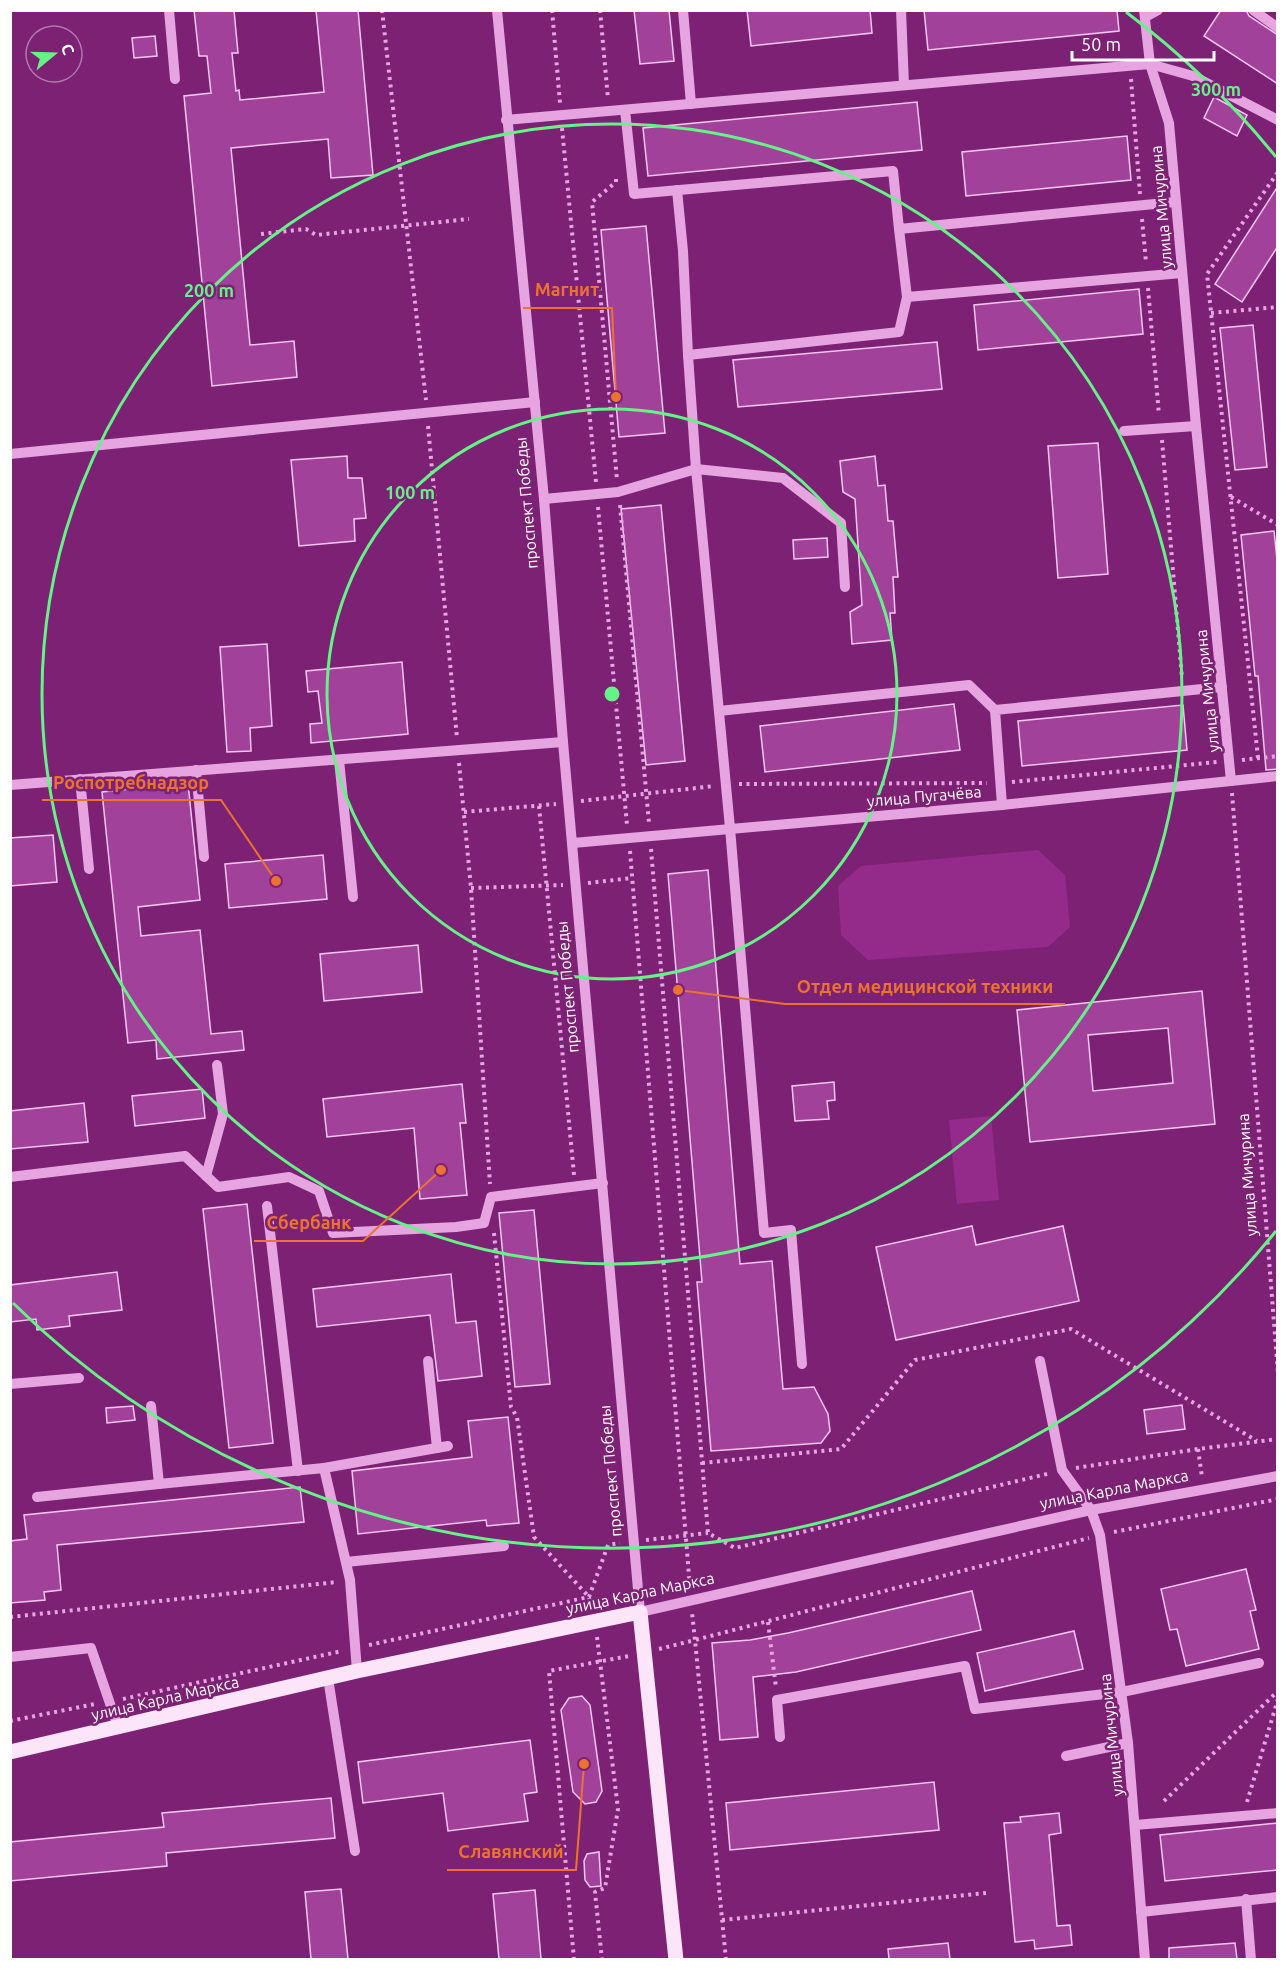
<svg xmlns="http://www.w3.org/2000/svg" width="1288" height="1970" font-family="Ubuntu,sans-serif">
<style>
.green{fill:#942b8b}
.building{fill:#a24199;stroke:#f5c7f1;stroke-width:1.5;fill-rule:evenodd}
.lines{fill:none;stroke-linecap:round;stroke-linejoin:round}
.path{stroke:#e6a4e0;stroke-width:4;stroke-dasharray:3 4.5;stroke-linecap:butt}
.minor{stroke:#e6a4e0;stroke-width:10}
.major{stroke:#fde5f9;stroke-width:15}
.ring{fill:none;stroke:#65f388;stroke-width:3}
.labels{text-anchor:middle;stroke-width:5;stroke-linejoin:round;paint-order:stroke}
.street-label{font-size:16px;fill:#fff;stroke:#7c2173}
.centre{fill:#65f388;stroke:#7c2173;stroke-width:3}
.ring-label{font-size:18px;text-anchor:middle;font-weight:bold;fill:#65f388;stroke:#7c2173;stroke-width:5;stroke-linejoin:round;paint-order:stroke}
.leader{fill:none;stroke:#eb7230;stroke-width:2}
.callout-dot{fill:#eb7230;stroke:#7c2173;stroke-width:2}
.callout-label{font-size:18px;text-anchor:middle;font-weight:bold;fill:#eb7230;stroke:#7c2173;stroke-width:5;stroke-linejoin:round;paint-order:stroke}
</style>
<rect width="100%" height="100%" fill="#7c2173"/>
<g class="green">
<path d="M1038 850 1065 875 1070 927 1048 947 868 960 841 935 838 886 861 866Z"/>
<path d="M991 1116 999 1200 957 1204 949 1120Z"/>
</g>
<g class="building">
<path d="M194 10H234L238 53H232L236 91 239 90 240 100 324 92 316 10H358L373 175 331 178 328 139 231 148 250 345 294 341 297 377 212 386 184 96 211 93 207 56H199Z"/>
<path d="M634 10H669L674 61 640 64Z"/>
<path d="M747 10H870L872 33 751 46Z"/>
<path d="M924 10H1117L1119 31 928 50Z"/>
<path d="M1221 10H1246L1249 16 1278 35V84L1204 36Z"/>
<path d="M155 36 157 56 134 58 132 38Z"/>
<path d="M1214 97 1247 115 1237 136 1204 118Z"/>
<path d="M917 102 922 150 648 176 643 128Z"/>
<path d="M1127 136 1131 180 966 196 962 152Z"/>
<path d="M1278 186V246L1242 302 1215 284Z"/>
<path d="M646 226 665 433 619 437 601 230Z"/>
<path d="M1139 289 1143 334 978 350 974 305Z"/>
<path d="M1253 325 1267 467 1235 470 1220 328Z"/>
<path d="M937 342 942 389 738 407 733 360Z"/>
<path d="M1098 443 1108 574 1058 578 1048 446Z"/>
<path d="M347 456 348 478H362L366 518 354 519 355 541 299 546 291 460Z"/>
<path d="M875 456 878 486 885 485 888 521H893L898 577H893L895 613H890L892 640 852 644 850 612 862 605 855 499 843 492 840 461Z"/>
<path d="M661 505 685 761 646 765 621 509Z"/>
<path d="M1274 531 1278 569V769L1266 770 1258 676H1255L1241 535Z"/>
<path d="M827 538 828 557 794 559 793 540Z"/>
<path d="M267 644 272 726 250 728 251 751 227 752 220 647Z"/>
<path d="M402 662 408 734 311 743 310 724 322 723 318 691 308 692 306 671Z"/>
<path d="M954 704 960 750 765 772 760 726Z"/>
<path d="M1183 705 1187 750 1022 766 1018 721Z"/>
<path d="M188 783 200 900 138 907 141 936 200 930 211 1034 242 1031 244 1050 157 1059 156 1040 128 1043 102 792Z"/>
<path d="M53 835 57 882 10 886V838Z"/>
<path d="M323 855 327 899 229 908 225 864Z"/>
<path d="M708 870 740 1264 772 1261 783 1389 814 1387 828 1414 830 1431 821 1443 711 1451 697 1282H702L668 874Z"/>
<path d="M418 945 422 992 324 1001 320 954Z"/>
<path d="M1202 991 1215 1124 1030 1142 1017 1010ZM1168 1028 1173 1083 1093 1091 1088 1035Z"/>
<path d="M834 1082 835 1100 827 1101 829 1119 795 1121 792 1086Z"/>
<path d="M462 1084 466 1123H460L467 1195 420 1199 414 1128 327 1137 323 1099Z"/>
<path d="M202 1089 205 1118 135 1126 132 1096Z"/>
<path d="M84 1103 88 1142 10 1149V1111Z"/>
<path d="M247 1204 273 1443 229 1448 203 1209Z"/>
<path d="M534 1210 550 1384 515 1387 499 1213Z"/>
<path d="M972 1226 976 1245 1063 1226 1079 1301 896 1340 876 1247Z"/>
<path d="M117 1272 122 1310 69 1316 70 1326 37 1330 36 1319 10 1322V1285Z"/>
<path d="M451 1274 456 1323 476 1321 482 1376 438 1381 430 1315 317 1327 313 1289Z"/>
<path d="M1182 1405 1185 1429 1147 1434 1144 1410Z"/>
<path d="M133 1406 135 1420 107 1423 106 1408Z"/>
<path d="M508 1417 519 1523 487 1526 486 1520 358 1534 352 1471 472 1457 468 1421Z"/>
<path d="M300 1487 304 1522 57 1545 61 1590 44 1592 45 1600 10 1603V1541L27 1539 24 1515Z"/>
<path d="M1246 1569 1256 1610 1250 1611 1259 1649 1186 1666 1177 1629 1170 1630 1161 1589Z"/>
<path d="M972 1591 981 1630 796 1672 753 1677 758 1737 720 1740 712 1643 750 1640 788 1633Z"/>
<path d="M1074 1631 1083 1669 985 1691 977 1653Z"/>
<path d="M582 1696 590 1705 602 1791 596 1802 585 1804 573 1792 561 1710 569 1698Z"/>
<path d="M530 1740 537 1792 524 1794 528 1821 448 1831 443 1793 363 1803 358 1762Z"/>
<path d="M934 1782 939 1830 730 1850 726 1803Z"/>
<path d="M331 1798 335 1838 166 1853 167 1866 10 1881V1842L164 1827 162 1813Z"/>
<path d="M1059 1813 1061 1833 1049 1835 1057 1926 1070 1925 1072 1945 1035 1949 1034 1940 1015 1942 1004 1823 1021 1822 1020 1817Z"/>
<path d="M1278 1823V1870L1165 1881 1160 1835Z"/>
<path d="M599 1852 601 1886 590 1887 585 1880 584 1861 587 1854Z"/>
<path d="M341 1889 348 1959H311L305 1892Z"/>
<path d="M535 1890 541 1959H499L493 1894Z"/>
<path d="M948 1943 950 1959H889L888 1949Z"/>
<path d="M1235 1943 1237 1959H1169V1948Z"/>
</g>
<g class="lines">
<g class="path">
<path d="M382 10 426 400"/>
<path d="M552 10 560 103"/>
<path d="M600 10 608 99"/>
<path d="M1131 79 1140 194"/>
<path d="M562 128 596 482"/>
<path d="M616 179V182L592 202 617 480"/>
<path d="M1142 219 1146 262"/>
<path d="M261 234 306 229 316 235 469 219"/>
<path d="M1148 288 1159 415"/>
<path d="M1211 313 1278 307"/>
<path d="M428 426 457 738"/>
<path d="M1162 440 1182 678"/>
<path d="M1231 497 1278 525"/>
<path d="M620 505 649 823"/>
<path d="M598 507 627 825"/>
<path d="M1258 758 1207 274 1278 172"/>
<path d="M1242 760 1278 756"/>
<path d="M459 763 471 888 490 1184"/>
<path d="M1012 782 1217 762"/>
<path d="M739 784 987 783"/>
<path d="M1232 793 1278 1373"/>
<path d="M581 801 714 786"/>
<path d="M539 806 574 1175"/>
<path d="M464 812 556 804"/>
<path d="M651 849 708 1533 735 1548 1051 1473"/>
<path d="M630 851 690 1588"/>
<path d="M588 883 632 878"/>
<path d="M471 888 563 885"/>
<path d="M494 1233 511 1407 517 1417 534 1537 589 1597 591 1606"/>
<path d="M1198 1449 1202 1477"/>
<path d="M702 1463 841 1449 915 1360 1071 1329 1257 1441"/>
<path d="M1076 1468 1198 1449 1278 1439"/>
<path d="M1114 1532 1278 1499"/>
<path d="M646 1540 708 1533"/>
<path d="M10 1617 337 1582"/>
<path d="M768 1622 776 1688"/>
<path d="M597 1637 618 1809 605 1888 595 1892 602 1960"/>
<path d="M369 1645 589 1597 608 1545 620 1543"/>
<path d="M659 1649 695 1640 692 1613"/>
<path d="M123 1699 342 1651"/>
<path d="M10 1721 95 1704"/>
<path d="M1164 1801 1278 1691"/>
<path d="M1247 1802 1278 1699"/>
<path d="M722 1920 986 1893"/>
<path d="M574 1960 549 1671 629 1656"/>
<path d="M726 1960 695 1640 1089 1538"/>
</g>
<g class="minor">
<path d="M169 10 175 79"/>
<path d="M497 10 544 499 563 742 640 1612 1091 1510 1278 1476"/>
<path d="M683 10 691 104"/>
<path d="M901 10 904 85"/>
<path d="M1144 10 1150 64 1169 123 1196 426 1231 781"/>
<path d="M1253 10 1278 28"/>
<path d="M1145 17 1158 10"/>
<path d="M625 110 634 194 893 171 899 229 1175 202"/>
<path d="M506 120 1150 64 1193 76 1278 120"/>
<path d="M677 190 683 251 688 355"/>
<path d="M907 297 1182 273"/>
<path d="M1124 431 1196 426"/>
<path d="M10 454 535 402"/>
<path d="M544 499 618 492 696 469 730 828 764 1233 791 1230 802 1364"/>
<path d="M845 587 841 523 783 478 696 469 688 355 899 332 907 297 899 229"/>
<path d="M719 711 969 685 995 710"/>
<path d="M339 760 353 897"/>
<path d="M196 770 204 857"/>
<path d="M80 779 89 869"/>
<path d="M10 785 563 742"/>
<path d="M1002 805 995 710 1222 687"/>
<path d="M573 843 1002 805 1278 776"/>
<path d="M206 1176 223 1114 217 1065"/>
<path d="M10 1177 185 1156 218 1187 289 1177 319 1191 333 1233 456 1227 484 1223 491 1197 603 1183"/>
<path d="M267 1206 298 1471"/>
<path d="M428 1361 437 1448"/>
<path d="M1040 1361 1062 1470 1091 1510 1100 1535 1128 1743 1145 1960"/>
<path d="M10 1384 79 1378"/>
<path d="M151 1406 159 1484 324 1468 350 1580 357 1671"/>
<path d="M324 1468 448 1446"/>
<path d="M37 1497 159 1484"/>
<path d="M346 1562 504 1546"/>
<path d="M10 1657 91 1648 118 1727"/>
<path d="M328 1678 355 1851"/>
<path d="M780 1737 777 1700 965 1666 975 1709 1122 1692 1259 1663"/>
<path d="M1066 1756 1128 1743"/>
<path d="M1135 1825 1278 1813"/>
<path d="M1246 1899 1251 1960"/>
<path d="M1141 1912 1278 1897"/>
</g>
<path class="major" d="M10 1752 357 1671 640 1612 676 1960"/>
</g>
<g class="ring">
<circle cx="612" cy="694" r="285"/>
<circle cx="612" cy="694" r="570"/>
<path d="M1276 1231A854 854 0 0 1 13 1303M1126 12A854 854 0 0 1 1276 157"/>
</g>
<g class="labels">
<g class="street-label">
<text transform="translate(1161 207) rotate(-95)" y="6">улица Мичурина</text>
<text transform="translate(526 503) rotate(-95)" y="6">проспект Победы</text>
<text transform="translate(1207 691) rotate(-96)" y="6">улица Мичурина</text>
<text transform="translate(924 796) rotate(-5)" y="6">улица Пугачёва</text>
<text transform="translate(567 987) rotate(-95)" y="6">проспект Победы</text>
<text transform="translate(1247 1175) rotate(-94)" y="6">улица Мичурина</text>
<text transform="translate(610 1471) rotate(-95)" y="6">проспект Победы</text>
<text transform="translate(1114 1489) rotate(-11)" y="6">улица Карла Маркса</text>
<text transform="translate(640 1593) rotate(-12)" y="6">улица Карла Маркса</text>
<text transform="translate(165 1698) rotate(-13)" y="6">улица Карла Маркса</text>
<text transform="translate(1111 1735) rotate(-96)" y="6">улица Мичурина</text>
</g>
</g>
<circle cx="612" cy="694" r="9" class="centre"/>
<g class="ring-label">
<text x="1216" y="96">300 m</text>
<text x="209" y="297">200 m</text>
<text x="410" y="499">100 m</text>
</g>
<path class="leader" d="M616 397L612 308H523M276 881L221 800H42M678 990L785 1004H1065M441 1170L363 1241H254M584 1764L576 1870H447"/>
<g class="callout-dot">
<circle cx="616" cy="397" r="6"/>
<circle cx="276" cy="881" r="6"/>
<circle cx="678" cy="990" r="6"/>
<circle cx="441" cy="1170" r="6"/>
<circle cx="584" cy="1764" r="6"/>
</g>
<g class="callout-label">
<text x="567" y="296">Магнит</text>
<text x="131" y="789">Роспотребнадзор</text>
<text x="925" y="993">Отдел медицинской техники</text>
<text x="309" y="1229">Сбербанк</text>
<text x="511" y="1858">Славянский</text>
</g>
<rect width="1288" height="1970" fill="none" stroke="#ffffff" stroke-width="24"/>
<g transform="translate(54 54) rotate(71)"><circle r="28" fill="#7c2173" stroke="#b07aab" stroke-width="1.5"/>
<path d="M0-4.5L10 22L0 15L-10 22Z" fill="#65f388"/>
<text y="-9" font-size="16" font-weight="bold" text-anchor="middle" fill="#ffffff">С</text>
</g>
<path d="M1072 51v9h142v-9" fill="none" stroke="#ffffff" stroke-width="3"/>
<text x="1081" y="51" font-size="18" fill="#ffffff" stroke="#7c2173" stroke-width="4.5" paint-order="stroke">50 m</text>
</svg>
